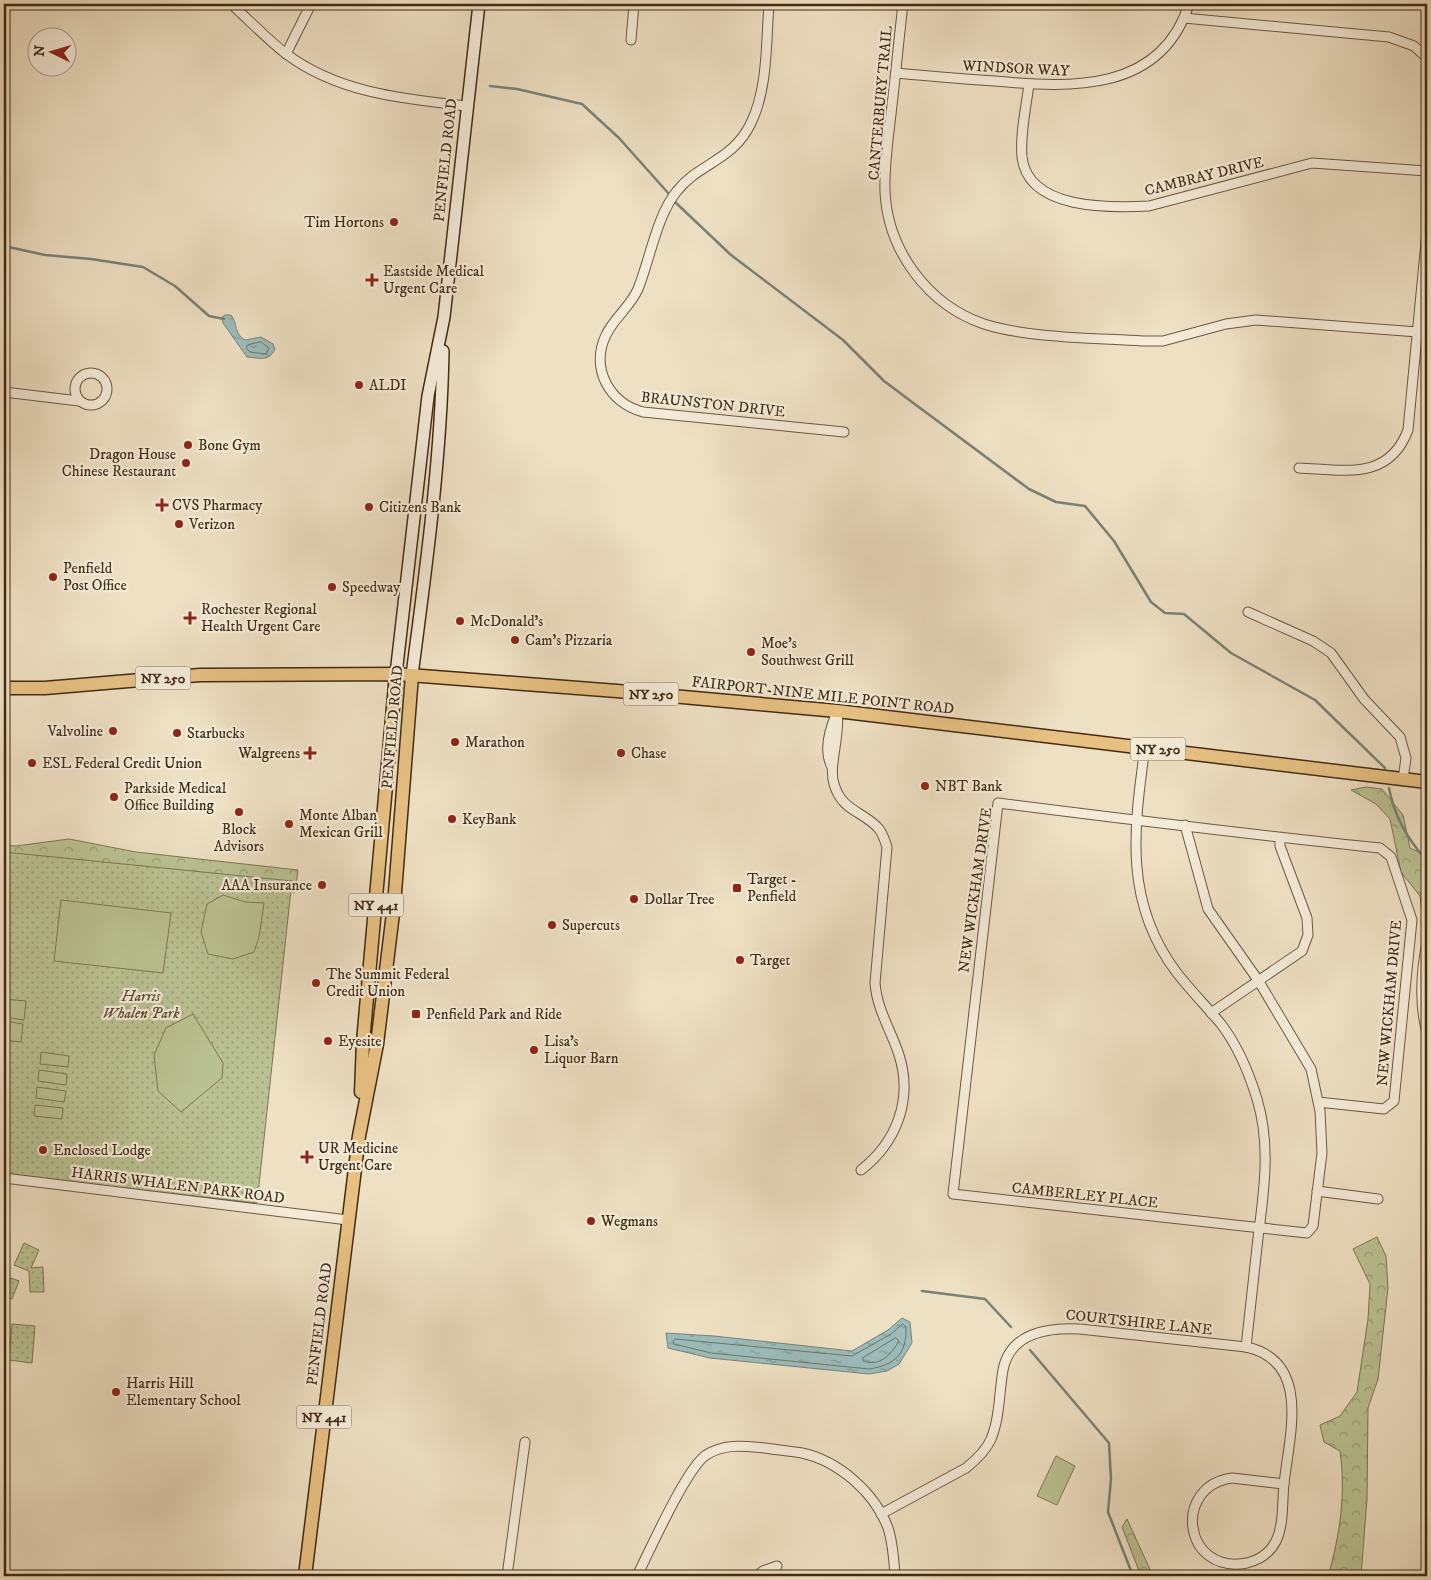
<svg xmlns="http://www.w3.org/2000/svg" width="1431" height="1580" font-family="'IM FELL DW Pica',serif">
<style>
.forest{fill:url(#forest-crowns);stroke:#7e7653}
.park{fill:url(#park-dots);stroke:#7e7653}
.pitch{fill:#bac293;stroke:#7e7653}
.water{fill:url(#water-ripples);stroke:#788277}
.lines{fill:none;stroke-linecap:round;stroke-linejoin:round}
.shore{stroke:#6f7466;stroke-width:1}
.stream{stroke:#788277;stroke-width:2.5}
.street-casing{stroke:#6e583f;stroke-width:11}
.secondary-casing{stroke:#432b13;stroke-width:14}
.primary-casing{stroke:#432b13;stroke-width:15}
.street{stroke:#f4ebd8;stroke-width:9}
.secondary{stroke:#f4ebd8;stroke-width:11}
.primary{stroke:#e7c082;stroke-width:12}
.poi-dot{fill:#8f2418;stroke:#f4ebd8;stroke-width:2}
.labels{text-anchor:middle;stroke-width:4.5;stroke-linejoin:round;paint-order:stroke}
.shield{fill:#f4ebd8;stroke:#78654e;stroke-width:1}
.shield-label{font-size:14px;font-weight:bold;fill:#432b13}
.street-label{font-size:15px;fill:#432b13;stroke:#f4ebd8}
.poi-label{font-size:15px;fill:#432b13;stroke:#f4ebd8;text-anchor:start}
.park-label{font-size:15px;font-style:italic;fill:#5b492d;stroke:#f4ebd8}
</style>
<defs>
<pattern id="forest-crowns" width="20" height="18" patternUnits="userSpaceOnUse" patternTransform="scale(1.25)"><rect width="20" height="18" fill="#bac293"/><path d="M2 6a3 3 0 1 1 6 0M12 15a3 3 0 1 1 6 0" fill="none" stroke="#999e77"/></pattern>
<pattern id="park-dots" width="8" height="8" patternUnits="userSpaceOnUse" patternTransform="scale(1.25)"><rect width="8" height="8" fill="#bac293"/><path d="M2 2h.1M6 6h.1" fill="none" stroke="#999e77" stroke-width="1.8" stroke-linecap="round"/></pattern>
<pattern id="water-ripples" width="26" height="14" patternUnits="userSpaceOnUse" patternTransform="scale(1.25)"><rect width="26" height="14" fill="#9bbcba"/><path d="M2 4q2-2 4 0t4 0M15 11q2-2 4 0t4 0" fill="none" stroke="#809996"/></pattern>
</defs>
<rect width="100%" height="100%" fill="#eee0c3"/>
<filter id="stains"><feTurbulence type="fractalNoise" baseFrequency=".004" numOctaves="4"/><feColorMatrix values="0 0 0 0 .2 0 0 0 0 .09 0 0 0 0 .02 0 0 0 .5 -.17"/></filter>
<radialGradient id="worn" r=".72"><stop offset=".6" stop-color="#630" stop-opacity="0"/><stop offset="1" stop-color="#630" stop-opacity=".3"/></radialGradient>
<g class="forest">
<path d="M1366 787 1382 789 1403 815 1410 848 1427 856V917L1423 922 1420 896 1401 872 1390 819 1376 804 1351 790Z"/>
<path d="M69 839 136 852 298 870 295 892 215 890 4 865V845L16 846Z"/>
<path d="M1377 1237 1386 1256 1388 1288 1378 1379 1368 1408 1367 1499 1361 1576H1328C1340 1536 1346 1493 1340 1451L1324 1442 1320 1425 1340 1416 1357 1392 1368 1319 1370 1284 1353 1249Z"/>
<path d="M1127 1519 1153 1576H1141L1122 1527Z"/>
</g>
<g class="park">
<path d="M4 852 292 881 257 1203 4 1175Z"/>
<path d="M24 1243 39 1250 31 1268 43 1267 44 1292H30L29 1271 14 1265Z"/>
<path d="M11 1278 19 1281 12 1299 4 1296Z"/>
<path d="M12 1324 35 1326 32 1363 9 1360Z"/>
</g>
<g class="pitch">
<path d="M223 895 245 902 264 903 259 937 254 952 233 959 208 954 201 932 207 904Z"/>
<path d="M61 900 171 913 163 973 54 961Z"/>
<path d="M4 999 26 1001 24 1020 4 1017Z"/>
<path d="M193 1014 223 1063 222 1078 181 1112 158 1091 154 1055 166 1028Z"/>
<path d="M4 1021 23 1024 21 1042 4 1040Z"/>
<path d="M41 1052 69 1056 68 1067 40 1064Z"/>
<path d="M39 1070 67 1074 66 1085 38 1081Z"/>
<path d="M37 1087 66 1091 64 1102 36 1098Z"/>
<path d="M35 1105 63 1108 62 1119 34 1116Z"/>
<path d="M1056 1456 1075 1466 1057 1505 1037 1496Z"/>
</g>
<g class="water">
<path d="M225 315H231C238 324 234 334 245 340L261 337 273 344 275 349C269 362 260 358 247 357L223 323 222 317Z"/>
<path d="M902 1318 910 1322 912 1343 899 1364 887 1371 869 1374 710 1358 668 1348 666 1333 714 1336 852 1351 888 1330Z"/>
</g>
<g class="lines">
<g class="shore">
<path d="M261 342 269 348 266 354 250 352 246 348 248 345Z"/>
<path d="M903 1324 906 1327C907 1354 895 1365 869 1369L711 1353 674 1344 673 1341 675 1339 852 1356 891 1334Z"/>
<path d="M896 1338 899 1341C891 1355 880 1367 863 1361V1358Z"/>
</g>
<g class="stream">
<path d="M490 86 517 89 582 104 619 138 669 194"/>
<path d="M675 202 731 255 843 340 884 381 916 405 1029 489 1056 502 1085 506 1114 541 1151 602 1165 613 1184 614 1231 653 1315 700 1385 768"/>
<path d="M4 246 45 255 91 259 143 267 175 286 209 316 224 319"/>
<path d="M1389 788C1394 816 1408 840 1427 861"/>
<path d="M922 1291 985 1299 1011 1327"/>
<path d="M1030 1350 1109 1443 1111 1479 1108 1512 1133 1576"/>
</g>
<g class="street-casing">
<g id="street">
<path d="M231 4C249 20 266 38 285 53 337 93 404 99 467 106"/>
<path d="M769 4C766 42 768 88 751 123 733 161 699 163 677 191 657 215 650 259 638 289 630 307 614 318 606 335 590 368 609 403 643 412L844 432"/>
<path d="M903 4C899 38 896 72 892 105 889 134 884 163 885 192 888 251 928 305 984 324 1027 338 1095 338 1142 341H1163L1226 324 1256 320 1418 332"/>
<path d="M1184 18 1389 37 1414 46 1427 58"/>
<path d="M631 40 634 4"/>
<path d="M286 54 311 4"/>
<path d="M896 73C929 76 962 79 995 81 1070 88 1161 93 1189 4"/>
<path d="M1029 84C1026 108 1020 133 1022 157 1028 210 1109 208 1149 206L1312 163 1427 171"/>
<circle cx="91" cy="389" r="16"/>
<path d="M4 392 79 401"/>
<path d="M1299 468C1344 470 1389 481 1408 430L1427 231"/>
<path d="M1248 612 1313 641 1331 653 1364 699 1400 737 1406 758 1403 779"/>
<path d="M837 711C841 734 828 766 834 784 842 812 864 811 879 829 883 834 885 841 887 847L875 983C877 1010 891 1030 899 1055 913 1099 897 1142 861 1170"/>
<path d="M1145 747C1134 828 1123 902 1177 973 1191 991 1207 1007 1221 1024 1238 1046 1249 1073 1257 1099 1271 1145 1264 1191 1258 1238 1254 1275 1250 1311 1246 1347"/>
<path d="M832 767C823 751 830 728 837 712"/>
<path d="M1185 825 1208 909 1258 980 1311 1069 1320 1111 1322 1153 1313 1226 1307 1233 953 1194 998 803C1125 819 1252 835 1380 848L1391 857 1412 920 1394 1101 1384 1109 1318 1102"/>
<path d="M1427 942C1421 972 1419 1004 1427 1033"/>
<path d="M1211 1013 1302 951 1308 935 1307 918 1280 846V838"/>
<path d="M4 1178 348 1220"/>
<path d="M1317 1191 1378 1199"/>
<path d="M1232 1478 1284 1484C1282 1502 1284 1525 1276 1541 1270 1553 1259 1560 1247 1563 1183 1575 1172 1486 1232 1478Z"/>
<path d="M881 1514 966 1468C976 1460 986 1451 991 1439 1000 1417 999 1393 1003 1370 1010 1333 1048 1327 1080 1329L1246 1347C1312 1361 1289 1436 1284 1484"/>
<path d="M507 1576 525 1442"/>
<path d="M637 1576C650 1550 686 1469 706 1455 725 1443 744 1446 765 1448 777 1450 790 1451 802 1453 839 1461 875 1493 888 1528 893 1543 894 1561 895 1576"/>
<path d="M757 1576 763 1571 777 1566"/>
</g>
</g>
<g class="secondary-casing">
<g id="secondary">
<path d="M396 674 428 396 444 317 479 4"/>
<path d="M412 675C426 568 441 460 443 351"/>
</g>
</g>
<g class="primary-casing">
<g id="primary">
<path d="M4 688H45L200 675 396 674 617 691 837 711 1427 782"/>
<path d="M361 1092 363 1042 396 674"/>
<path d="M305 1576 359 1136 377 1044 394 905 412 675"/>
</g>
</g>
<use href="#street" class="street"/>
<use href="#secondary" class="secondary"/>
<use href="#primary" class="primary"/>
</g>
<g class="poi-dot">
<circle cx="394" cy="222" r="5"/>
<path d="M369.5 272.5h5v5h5v5h-5v5h-5v-5h-5v-5h5z"/>
<circle cx="359" cy="385" r="5"/>
<circle cx="188" cy="445" r="5"/>
<circle cx="186" cy="463" r="5"/>
<path d="M159.5 497.5h5v5h5v5h-5v5h-5v-5h-5v-5h5z"/>
<circle cx="369" cy="507" r="5"/>
<circle cx="179" cy="524" r="5"/>
<circle cx="53" cy="577" r="5"/>
<circle cx="332" cy="587" r="5"/>
<path d="M187.5 610.5h5v5h5v5h-5v5h-5v-5h-5v-5h5z"/>
<circle cx="460" cy="621" r="5"/>
<circle cx="515" cy="640" r="5"/>
<circle cx="751" cy="652" r="5"/>
<circle cx="113" cy="731" r="5"/>
<circle cx="177" cy="733" r="5"/>
<circle cx="455" cy="742" r="5"/>
<path d="M307.5 745.5h5v5h5v5h-5v5h-5v-5h-5v-5h5z"/>
<circle cx="621" cy="753" r="5"/>
<circle cx="32" cy="763" r="5"/>
<circle cx="925" cy="786" r="5"/>
<circle cx="114" cy="797" r="5"/>
<circle cx="239" cy="812" r="5"/>
<circle cx="452" cy="819" r="5"/>
<circle cx="289" cy="824" r="5"/>
<circle cx="322" cy="885" r="5"/>
<rect x="732" y="883" width="10" height="10" rx="2.5"/>
<circle cx="634" cy="899" r="5"/>
<circle cx="552" cy="925" r="5"/>
<circle cx="740" cy="960" r="5"/>
<circle cx="316" cy="983" r="5"/>
<rect x="411" y="1009" width="10" height="10" rx="2.5"/>
<circle cx="328" cy="1041" r="5"/>
<circle cx="534" cy="1050" r="5"/>
<circle cx="43" cy="1150" r="5"/>
<path d="M304.5 1149.5h5v5h5v5h-5v5h-5v-5h-5v-5h5z"/>
<circle cx="591" cy="1221" r="5"/>
<circle cx="116" cy="1392" r="5"/>
</g>
<g class="labels">
<g class="shield">
<rect x="135.5" y="666.5" width="55" height="23" rx="4"/>
<rect x="623.5" y="682.5" width="55" height="23" rx="4"/>
<rect x="1130.5" y="737.5" width="55" height="23" rx="4"/>
<rect x="348.5" y="893.5" width="55" height="23" rx="4"/>
<rect x="296.5" y="1405.5" width="55" height="23" rx="4"/>
</g>
<g class="shield-label">
<text x="163" y="683">NY 250</text>
<text x="651" y="699">NY 250</text>
<text x="1158" y="754">NY 250</text>
<text x="376" y="910">NY 441</text>
<text x="324" y="1422">NY 441</text>
</g>
<g class="street-label">
<text transform="translate(1016 68) rotate(3)" y="5">WINDSOR WAY</text>
<text transform="translate(880 103) rotate(-85)" y="5">CANTERBURY TRAIL</text>
<text transform="translate(445 160) rotate(-84)" y="5">PENFIELD ROAD</text>
<text transform="translate(1204 176) rotate(-14)" y="5">CAMBRAY DRIVE</text>
<text transform="translate(713 404) rotate(6)" y="5">BRAUNSTON DRIVE</text>
<text transform="translate(823 695) rotate(6)" y="5">FAIRPORT-NINE MILE POINT ROAD</text>
<text transform="translate(392 727) rotate(-85)" y="5">PENFIELD ROAD</text>
<text transform="translate(975 890) rotate(-82)" y="5">NEW WICKHAM DRIVE</text>
<text transform="translate(1389 1003) rotate(-85)" y="5">NEW WICKHAM DRIVE</text>
<text transform="translate(178 1185) rotate(7)" y="5">HARRIS WHALEN PARK ROAD</text>
<text transform="translate(1085 1195) rotate(6)" y="5">CAMBERLEY PLACE</text>
<text transform="translate(1139 1322) rotate(6)" y="5">COURTSHIRE LANE</text>
<text transform="translate(319 1324) rotate(-83)" y="5">PENFIELD ROAD</text>
</g>
<g class="poi-label">
<text x="384" y="227" text-anchor="end">Tim Hortons</text>
<text x="383" y="276">Eastside Medical<tspan x="383" dy="17">Urgent Care</tspan></text>
<text x="369" y="390">ALDI</text>
<text x="198" y="450">Bone Gym</text>
<text x="176" y="459" text-anchor="end">Dragon House<tspan x="176" dy="17">Chinese Restaurant</tspan></text>
<text x="172" y="510">CVS Pharmacy</text>
<text x="379" y="512">Citizens Bank</text>
<text x="189" y="529">Verizon</text>
<text x="63" y="573">Penfield<tspan x="63" dy="17">Post Office</tspan></text>
<text x="342" y="592">Speedway</text>
<text x="201" y="614">Rochester Regional<tspan x="201" dy="17">Health Urgent Care</tspan></text>
<text x="470" y="626">McDonald's</text>
<text x="525" y="645">Cam's Pizzaria</text>
<text x="761" y="648">Moe's<tspan x="761" dy="17">Southwest Grill</tspan></text>
<text x="103" y="736" text-anchor="end">Valvoline</text>
<text x="187" y="738">Starbucks</text>
<text x="465" y="747">Marathon</text>
<text x="300" y="758" text-anchor="end">Walgreens</text>
<text x="631" y="758">Chase</text>
<text x="42" y="768">ESL Federal Credit Union</text>
<text x="935" y="791">NBT Bank</text>
<text x="124" y="793">Parkside Medical<tspan x="124" dy="17">Office Building</tspan></text>
<text x="299" y="820">Monte Alban<tspan x="299" dy="17">Mexican Grill</tspan></text>
<text x="462" y="824">KeyBank</text>
<text x="239" y="834" text-anchor="middle">Block<tspan x="239" dy="17">Advisors</tspan></text>
<text x="747" y="884">Target -<tspan x="747" dy="17">Penfield</tspan></text>
<text x="312" y="890" text-anchor="end">AAA Insurance</text>
<text x="644" y="904">Dollar Tree</text>
<text x="562" y="930">Supercuts</text>
<text x="750" y="965">Target</text>
<text x="326" y="979">The Summit Federal<tspan x="326" dy="17">Credit Union</tspan></text>
<text x="426" y="1019">Penfield Park and Ride</text>
<text x="338" y="1046">Eyesite</text>
<text x="544" y="1046">Lisa's<tspan x="544" dy="17">Liquor Barn</tspan></text>
<text x="318" y="1153">UR Medicine<tspan x="318" dy="17">Urgent Care</tspan></text>
<text x="53" y="1155">Enclosed Lodge</text>
<text x="601" y="1226">Wegmans</text>
<text x="126" y="1388">Harris Hill<tspan x="126" dy="17">Elementary School</tspan></text>
</g>
<g class="park-label">
<text x="141" y="1001">Harris<tspan x="141" dy="17">Whalen Park</tspan></text>
</g>
</g>
<rect width="1431" height="1580" fill="none" stroke="#eee0c3" stroke-width="20"/>
<rect x="5" y="5" width="1421" height="1570" fill="none" stroke="#432b13" stroke-width="2.5"/>
<rect x="10" y="10" width="1411" height="1560" fill="none" stroke="#432b13"/>
<g transform="translate(52 52) rotate(275)"><circle r="24" fill="#f4ebd8" stroke="#ad9e89"/>
<path d="M0-4L9 19L0 12L-9 19Z" fill="#8f2418"/>
<text y="-8" font-size="14" font-weight="bold" text-anchor="middle" fill="#432b13">N</text>
</g>
<rect width="100%" height="100%" filter="url(#stains)"/>
<rect width="100%" height="100%" fill="url(#worn)"/>
</svg>
